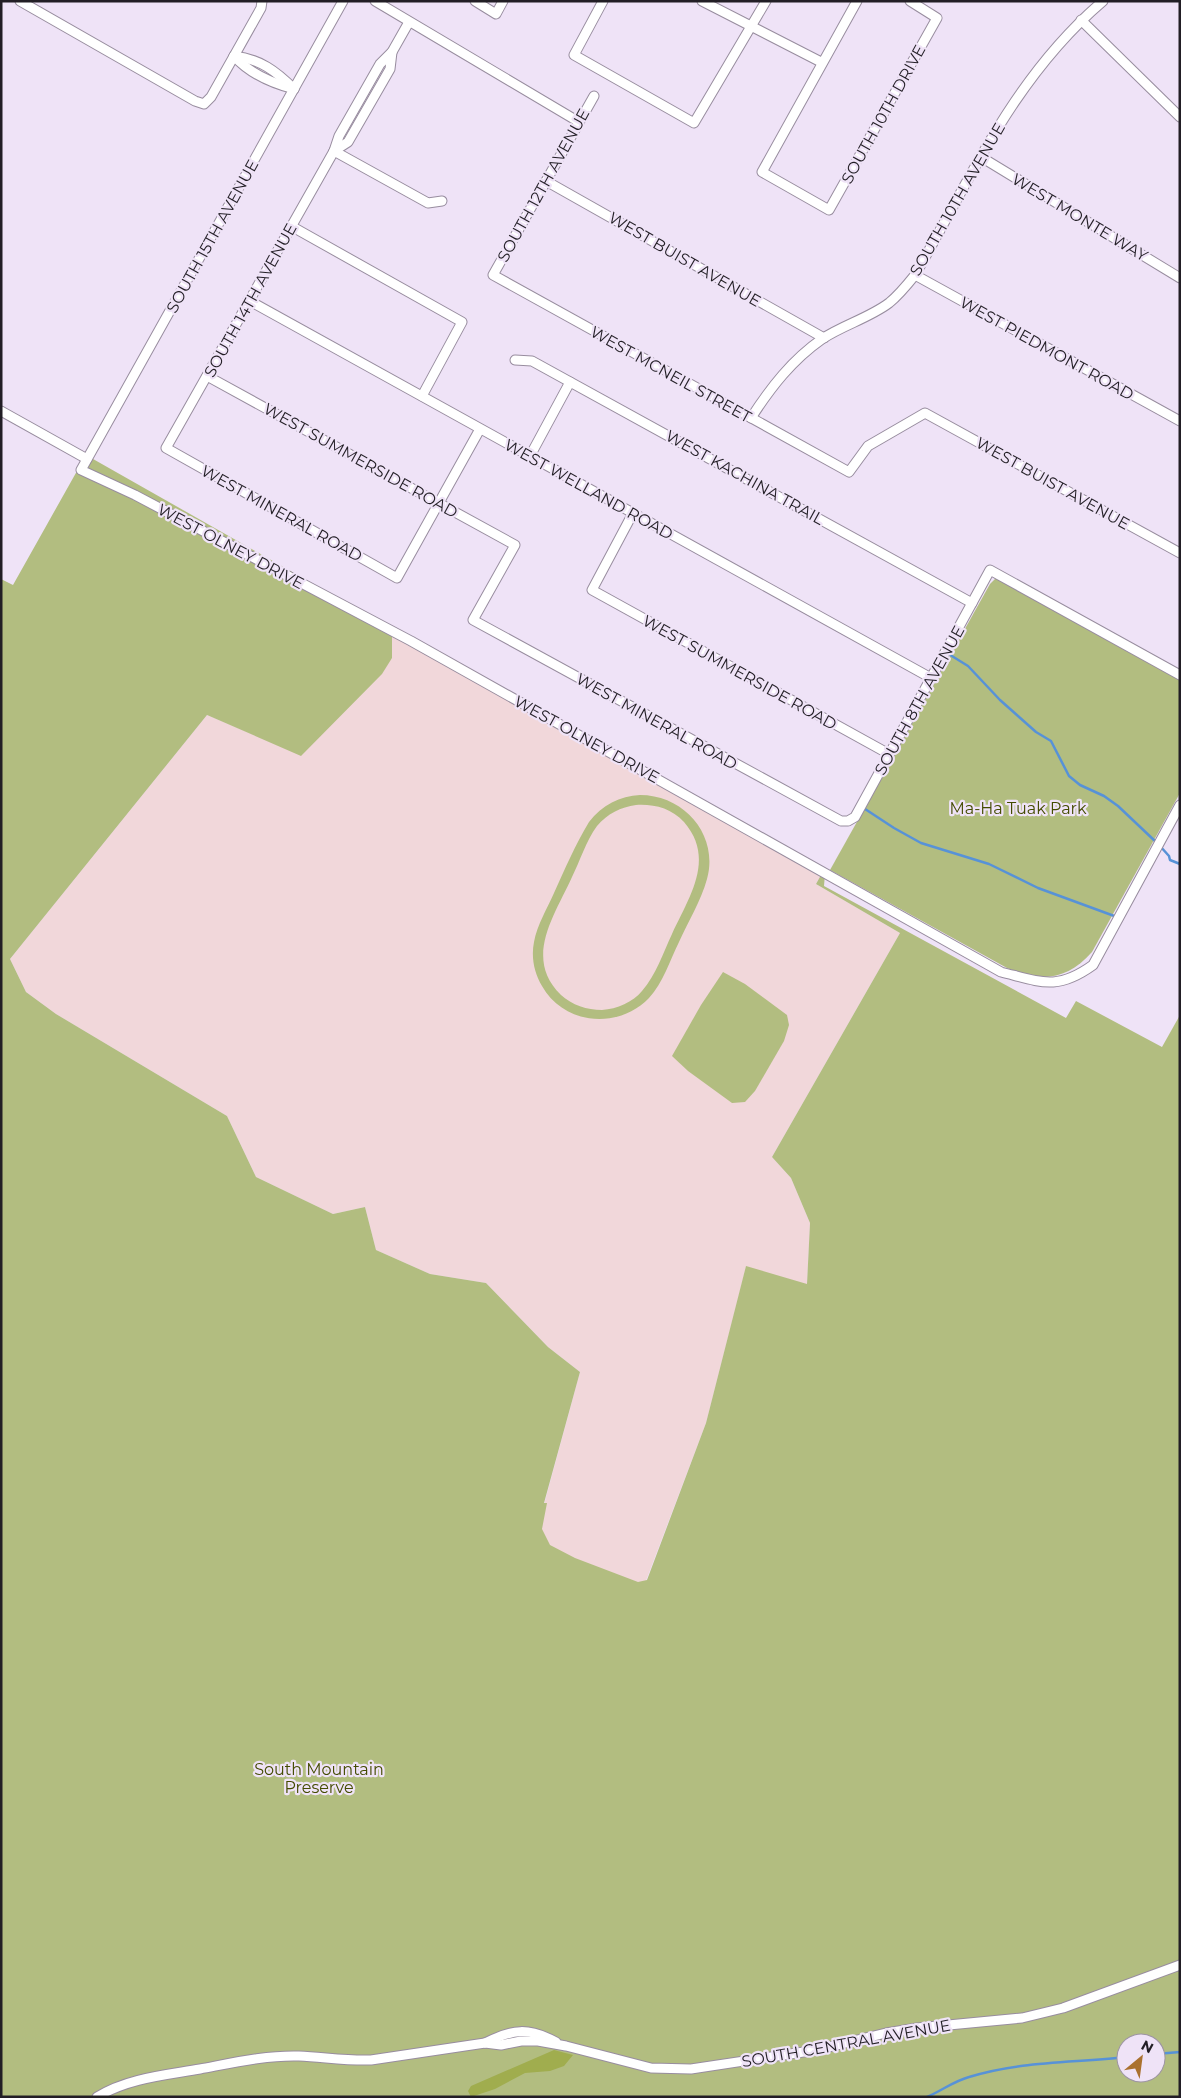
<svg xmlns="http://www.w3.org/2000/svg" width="1181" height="2098" font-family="Montserrat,sans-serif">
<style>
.education{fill:#f1d7da}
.green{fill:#b2bd80;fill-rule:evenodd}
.forest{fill:#a0ad4e}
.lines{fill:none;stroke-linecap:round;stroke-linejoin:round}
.stream{stroke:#5792d7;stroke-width:2.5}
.minor-casing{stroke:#988d9f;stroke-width:11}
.minor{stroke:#fff;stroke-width:9}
.labels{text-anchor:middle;stroke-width:4.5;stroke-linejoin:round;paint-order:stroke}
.street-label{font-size:16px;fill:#221e25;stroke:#efe3f7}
.park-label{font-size:16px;fill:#434b00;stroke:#efe3f7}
</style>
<rect width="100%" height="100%" fill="#efe3f7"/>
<path class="education" d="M392 636 821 875 816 884 900 933 772 1157 791 1178 810 1223 807 1285 746 1267 706 1423 644 1586 533 1545 580 1372 548 1347 486 1283 430 1274 376 1250 365 1207 333 1214 256 1177 227 1116 56 1014 26 992 10 959 207 715 301 755 392 658Z"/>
<g class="green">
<path d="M86 455 825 874 824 886 1066 1018 1076 1001 1162 1047 1180 1015V2097H1V579L13 585ZM392 636 821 875 816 884 900 933 772 1157 791 1178 810 1223 807 1284 746 1266 706 1423 647 1580 638 1582 575 1558 550 1545 542 1529 547 1503H544L580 1372 548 1347 486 1283 430 1274 376 1250 365 1207 333 1214 256 1177 227 1116 56 1014 26 992 10 959 207 715 301 756 382 674 392 658ZM1126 2043H1156V2073H1126Z"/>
<path d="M995 579H1000L1180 679V793L1092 952C1067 980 1041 983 1007 968L830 870 990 584Z"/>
<path d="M640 795C685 795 719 836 707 879 701 901 688 922 679 942 670 960 663 983 649 998 618 1030 564 1025 542 986 534 973 531 957 534 942 537 925 547 909 554 893 565 869 575 845 589 822 602 805 620 796 640 795ZM636 805C654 804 671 808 684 822 716 859 689 897 672 934 663 953 656 975 642 991 633 1002 617 1009 602 1010 587 1010 572 1005 561 995 523 958 555 915 572 877 580 861 586 841 597 826 607 814 621 807 636 805Z"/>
<path d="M723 972 745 984 787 1015 789 1025 784 1041 755 1091 745 1102 732 1103 688 1071 672 1056 701 1005Z"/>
</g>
<path class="forest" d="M554 2050 573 2055 564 2066 550 2071 525 2073 495 2089 471 2097 468 2091 471 2086Z"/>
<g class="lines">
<g class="stream">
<path d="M947 653 968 666 1000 700 1036 732 1051 741 1069 776 1080 785 1104 796 1118 806 1156 842"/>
<path d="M862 807 894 828 921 843 989 864 1038 888 1117 917"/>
<path d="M1160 846 1169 856 1170 860 1180 864"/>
<path d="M1156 2054 1180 2052"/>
<path d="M927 2097C941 2091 954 2081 969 2077 1020 2061 1073 2063 1126 2057"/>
</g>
<g class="minor-casing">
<g id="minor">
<path d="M20 1 195 101 204 104 211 97 261 8 262 1"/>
<path d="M343 1 81 470 135 495 411 641 1001 972C1041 982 1057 991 1093 965L1180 805"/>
<path d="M375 1 579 122"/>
<path d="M475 1 496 14 503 1"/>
<path d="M603 1 574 55 694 123 766 1"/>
<path d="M702 1 821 62"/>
<path d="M857 1 762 172 829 210 937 18 910 1"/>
<path d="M1081 20 1180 117"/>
<path d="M409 22 392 52 380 64 339 136 334 151 166 448 397 578 480 429"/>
<path d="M234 56C260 59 276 71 294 89"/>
<path d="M234 56C250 74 271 83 294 89"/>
<path d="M594 96 493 275 849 472 868 446 925 413 1180 553"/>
<path d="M334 151 428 203 442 201"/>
<path d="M334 151 348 142 390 69 392 52"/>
<path d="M981 157 1180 278"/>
<path d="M546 181 824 338"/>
<path d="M291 226 462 322 422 396"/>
<path d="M915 275 1180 421"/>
<path d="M248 300 931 678"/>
<path d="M515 360 532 361 972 603"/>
<path d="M207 376 515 545 473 620 841 821H848L855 817 990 570 1180 675"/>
<path d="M1 411 87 459"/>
<path d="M751 418C771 387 792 360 822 339 843 325 869 318 889 303 899 295 907 285 915 275 972 176 1014 77 1103 1"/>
<path d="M530 456 570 382"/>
<path d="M633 513 592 590 889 754"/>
<path d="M485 2043C513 2029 528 2027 556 2042"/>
<path d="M97 2097C128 2078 166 2075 200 2069 232 2063 266 2055 299 2056 323 2057 347 2061 371 2060L485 2043 501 2045 521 2041H538L566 2046 651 2068 691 2069 817 2050 886 2033 917 2028 1022 2018 1063 2008 1180 1965"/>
</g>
</g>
<use href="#minor" class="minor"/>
</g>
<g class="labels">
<g class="street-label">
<text transform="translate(883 114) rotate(-61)" y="6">SOUTH 10TH DRIVE</text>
<text transform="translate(543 185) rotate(-61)" y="6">SOUTH 12TH AVENUE</text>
<text transform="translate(957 199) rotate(-60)" y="6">SOUTH 10TH AVENUE</text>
<text transform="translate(1080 217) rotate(31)" y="6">WEST MONTE WAY</text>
<text transform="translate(212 236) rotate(-61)" y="6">SOUTH 15TH AVENUE</text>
<text transform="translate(685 259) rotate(30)" y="6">WEST BUIST AVENUE</text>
<text transform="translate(250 300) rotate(-61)" y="6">SOUTH 14TH AVENUE</text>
<text transform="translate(1047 348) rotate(29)" y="6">WEST PIEDMONT ROAD</text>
<text transform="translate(671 374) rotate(29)" y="6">WEST MCNEIL STREET</text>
<text transform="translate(361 460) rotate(29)" y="6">WEST SUMMERSIDE ROAD</text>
<text transform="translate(745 477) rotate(29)" y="6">WEST KACHINA TRAIL</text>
<text transform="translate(1053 483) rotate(29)" y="6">WEST BUIST AVENUE</text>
<text transform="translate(589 489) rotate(29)" y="6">WEST WELLAND ROAD</text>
<text transform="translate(282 513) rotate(29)" y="6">WEST MINERAL ROAD</text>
<text transform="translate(231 546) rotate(28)" y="6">WEST OLNEY DRIVE</text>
<text transform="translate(740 672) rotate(29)" y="6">WEST SUMMERSIDE ROAD</text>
<text transform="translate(919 700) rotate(-61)" y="6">SOUTH 8TH AVENUE</text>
<text transform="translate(657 721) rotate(29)" y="6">WEST MINERAL ROAD</text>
<text transform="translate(587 739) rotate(29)" y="6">WEST OLNEY DRIVE</text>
<text transform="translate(846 2043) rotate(-10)" y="6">SOUTH CENTRAL AVENUE</text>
</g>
<g class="park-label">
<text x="1018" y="814">Ma-Ha Tuak Park</text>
<text x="319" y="1775">South Mountain<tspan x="319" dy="18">Preserve</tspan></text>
</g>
</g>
<rect width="1181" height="2098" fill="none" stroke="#221e25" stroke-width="5"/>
<g transform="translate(1141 2058) rotate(29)"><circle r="24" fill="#efe3f7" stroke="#9d94a3"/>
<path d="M0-4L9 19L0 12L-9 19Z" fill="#aa712f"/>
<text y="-8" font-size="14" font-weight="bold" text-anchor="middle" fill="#221e25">N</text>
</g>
</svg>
